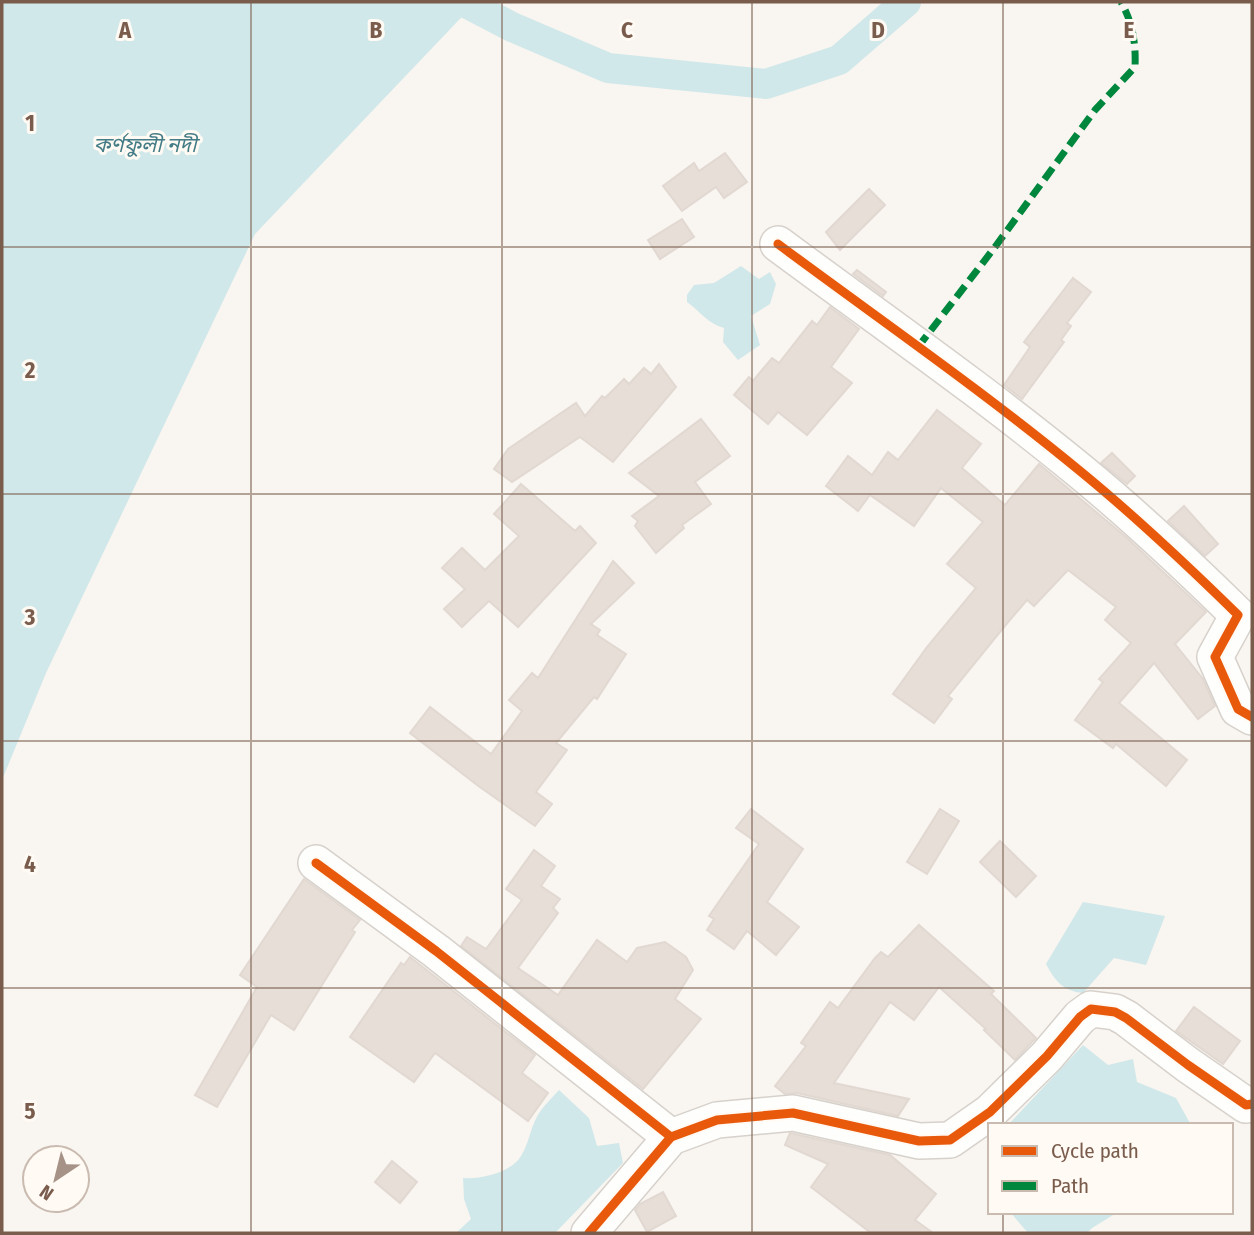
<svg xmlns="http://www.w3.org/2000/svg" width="1254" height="1235" font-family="'Fira Sans Condensed','Noto Sans Bengali',sans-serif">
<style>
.water{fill:#d0e8ea}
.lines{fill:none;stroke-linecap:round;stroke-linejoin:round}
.canal{stroke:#d0e8ea;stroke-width:30}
.building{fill:#e6ded7;stroke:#e2d8d2;stroke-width:2}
.street-casing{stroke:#d7d1cb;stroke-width:38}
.street{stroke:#fefefd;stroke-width:35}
.quiet{stroke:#00873e;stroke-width:7;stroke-dasharray:14 7;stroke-linecap:butt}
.cycleway-casing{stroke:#fffaf3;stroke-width:13}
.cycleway{stroke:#e8590c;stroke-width:9}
.grid{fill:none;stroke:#7a5c4d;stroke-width:2;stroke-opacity:0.55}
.labels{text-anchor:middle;stroke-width:6;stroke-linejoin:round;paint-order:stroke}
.water-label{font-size:21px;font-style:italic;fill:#437c86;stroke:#fffaf3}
.grid-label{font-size:23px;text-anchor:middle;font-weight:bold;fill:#7a5c4d;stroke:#fffaf3;stroke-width:6;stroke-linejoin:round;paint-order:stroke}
</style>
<rect width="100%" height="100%" fill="#f9f5f0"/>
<g class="water">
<path d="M2 2H476L255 234 46 673 2 780Z"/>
<path d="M741 266 759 279 770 272 776 284 770 304 751 316 760 345 738 360 723 342 724 328C708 324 700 311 687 302V295L694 285 714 283Z"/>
<path d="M1083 902 1165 916 1146 965 1114 958 1083 993C1063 991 1055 981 1046 964Z"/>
<path d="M1083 1045 1108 1065 1133 1059 1137 1082 1176 1098 1191 1125H1008Z"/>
<path d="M559 1090 589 1118 597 1146 619 1143 623 1163 555 1233H456L471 1219 464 1199 463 1178C480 1180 512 1172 521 1156 529 1144 530 1128 538 1115 543 1106 552 1098 559 1090Z"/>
<path d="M1010 1212H1118L1092 1228 1087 1233H1028Z"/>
</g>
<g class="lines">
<path class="canal" d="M464 2 512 27 608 68 766 84 839 60 906 2"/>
</g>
<g class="building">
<path d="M725 153 747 182 724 198 716 187 682 211 663 186 694 163 699 171Z"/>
<path d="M869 189 885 205 840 250 826 232Z"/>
<path d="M682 219 694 237 660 259 648 240Z"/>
<path d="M857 270 886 292 883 296 853 274Z"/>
<path d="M1073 278 1091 292 1067 323 1071 326 1061 340 1064 342 1022 399 1004 385 1030 347 1024 342Z"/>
<path d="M830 307 859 329 831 367 852 383 807 435 778 412 768 424 734 395 749 377 753 381 772 358 779 363 812 321 817 325Z"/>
<path d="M659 364 676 387 613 462 580 437 512 482 494 469 508 449 576 403 585 416 602 396 605 398 624 379 629 384 644 368 651 374Z"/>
<path d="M937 410 981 444 962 468 1005 505 1039 464 1127 538 1206 612 1175 644 1203 679 1215 706 1198 719 1154 663 1119 703 1187 760 1166 786 1116 744 1113 748 1075 720 1103 682 1099 679 1131 643 1105 620 1116 607 1068 570 1034 606 1027 600 1004 627 948 696 952 699 934 723 893 694 927 647 976 588 947 564 983 522 941 488 914 526 870 495 858 511 826 486 848 456 872 475 888 452 898 460Z"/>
<path d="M701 419 730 456 695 482 711 504 682 525 684 528 656 553 635 526 638 521 632 516 659 496 629 473Z"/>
<path d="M1112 453 1135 476 1127 484 1101 463Z"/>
<path d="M521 484 575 531 580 526 596 543 518 627 489 601 462 627 444 609 465 589 442 568 462 548 485 570 519 536 494 514Z"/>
<path d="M1184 506 1218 544 1205 556 1168 521Z"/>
<path d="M613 561 634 583 591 624 600 630 597 635 626 654 597 699 594 697 556 743 567 750 536 792 552 804 535 826 477 785 410 733 430 707 491 754 522 711 509 700 532 673 538 678Z"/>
<path d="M751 809 803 849 767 902 799 927 776 955 747 931 734 949 707 930 714 919 709 916 759 844 736 828Z"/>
<path d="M940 809 959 821 927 874 907 862Z"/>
<path d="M1000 841 1036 876 1016 897 980 862Z"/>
<path d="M534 850 555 866 541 886 560 899 553 908 558 913 518 968 558 995 597 940 627 962 637 948 665 942 686 957 693 970 675 999 701 1019 643 1089 461 946 467 937 486 949 522 900 506 889Z"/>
<path d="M304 879 360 920 352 930 355 932 294 1030 271 1015 217 1107 195 1095 257 987 240 975Z"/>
<path d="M919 925 994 991 991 994 1036 1038 1032 1042 1015 1060 984 1030 986 1029 939 987 914 1020 890 1002 834 1083 909 1099 898 1116 797 1093 785 1094 775 1086 806 1046 801 1043 830 1002 838 1008 875 958 881 952 888 957Z"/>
<path d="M410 957 535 1055 522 1073 548 1093 528 1121 435 1053 414 1082 350 1037 401 963 404 965Z"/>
<path d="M1194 1007 1240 1041 1223 1064 1176 1031Z"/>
<path d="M790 1133 890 1155 936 1194 915 1220 933 1233H871L811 1187 828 1164 785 1145Z"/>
<path d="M392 1161 417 1182 400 1203 375 1182Z"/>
<path d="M663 1192 676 1216 647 1232 635 1210 640 1204Z"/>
</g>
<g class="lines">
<g class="street-casing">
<g id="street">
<path d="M778 244C879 319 983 391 1080 471 1135 516 1187 565 1238 615L1215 657 1238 709 1252 717"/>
<path d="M316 863 436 951 671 1137"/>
<path d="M589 1233 671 1137 717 1120 793 1113 919 1141 950 1140 990 1112 1047 1056 1080 1017 1091 1009 1115 1012 1126 1018 1188 1065 1246 1105 1252 1104"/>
</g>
</g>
<use href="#street" class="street"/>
<path class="quiet" d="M918 347 995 247 1095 110 1135 67C1136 44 1133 23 1121 2"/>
<g class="cycleway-casing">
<g id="cycleway">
<path d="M778 244C879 319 983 391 1080 471 1135 516 1187 565 1238 615L1215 657 1238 709 1252 717"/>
<path d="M316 863 436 951 671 1137"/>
<path d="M589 1233 671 1137 717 1120 793 1113 919 1141 950 1140 990 1112 1047 1056 1080 1017 1091 1009 1115 1012 1126 1018 1188 1065 1246 1105 1252 1104"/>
</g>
</g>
<use href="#cycleway" class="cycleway"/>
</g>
<path class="grid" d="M251 2V1233M502 2V1233M752 2V1233M1003 2V1125M2 247H1252M2 494H1252M2 741H1252M2 988H1252M1003 1212V1233"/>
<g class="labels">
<g class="water-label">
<text x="145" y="152">কর্ণফুলী নদী</text>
</g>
</g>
<g class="grid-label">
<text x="125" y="38">A</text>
<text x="376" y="38">B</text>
<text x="627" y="38">C</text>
<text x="878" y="38">D</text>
<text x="1129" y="38">E</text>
<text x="30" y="131">1</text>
<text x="30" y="378">2</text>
<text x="30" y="625">3</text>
<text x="30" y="872">4</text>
<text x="30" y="1119">5</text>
</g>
<rect width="1254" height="1235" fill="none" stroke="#7a5c4d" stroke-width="7"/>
<rect x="988" y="1123" width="245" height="91" fill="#fffaf3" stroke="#cabbb1" stroke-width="2"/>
<rect x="1002" y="1146" width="35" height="10" fill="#e8590c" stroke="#cabbb1" stroke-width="2"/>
<text x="1051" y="1158" font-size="21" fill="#7a5c4d">Cycle path</text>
<rect x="1002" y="1181" width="35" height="10" fill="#00873e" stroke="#cabbb1" stroke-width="2"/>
<text x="1051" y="1193" font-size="21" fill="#7a5c4d">Path</text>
<g transform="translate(56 1179) rotate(215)"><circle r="33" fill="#fffaf3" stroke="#cabbb1" stroke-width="2"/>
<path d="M0-5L12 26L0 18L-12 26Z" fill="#a69286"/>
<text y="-10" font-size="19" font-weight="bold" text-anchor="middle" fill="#7a5c4d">N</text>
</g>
</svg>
